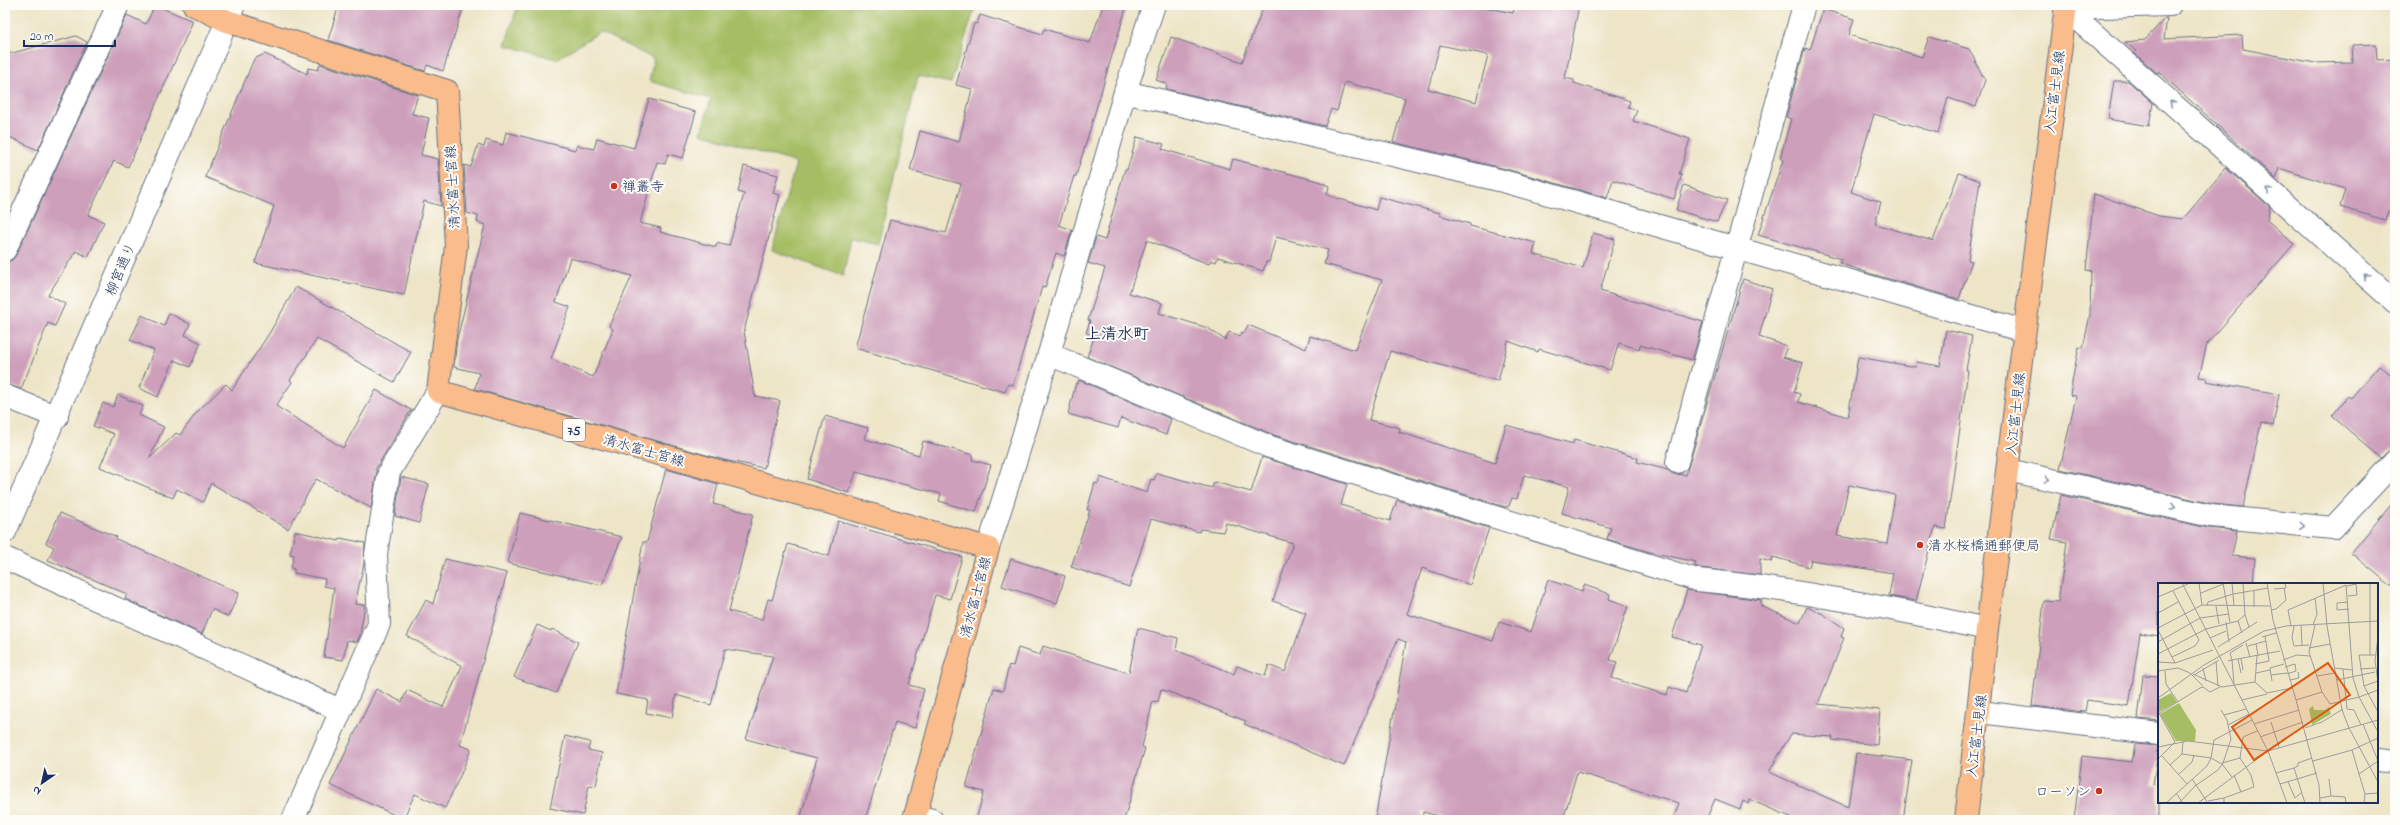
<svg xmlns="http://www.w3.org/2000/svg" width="2400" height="825" font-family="'Indie Flower','Klee One',sans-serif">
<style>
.green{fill:#a6be63;stroke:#607660}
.building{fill:#cd9fbb;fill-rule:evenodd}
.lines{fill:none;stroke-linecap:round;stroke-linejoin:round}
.minor-casing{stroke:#656f83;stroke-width:24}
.major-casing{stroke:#656f83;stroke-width:24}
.minor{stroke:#fff;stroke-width:22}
.major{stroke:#f9bc8a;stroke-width:22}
.oneway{stroke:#8d97ae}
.poi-dot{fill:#c8321e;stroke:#fdfcf7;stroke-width:1.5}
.labels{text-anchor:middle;stroke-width:4;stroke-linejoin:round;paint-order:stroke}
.shield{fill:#fdfcf7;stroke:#5f6c8c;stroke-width:1}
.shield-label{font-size:13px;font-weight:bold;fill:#1b2f5e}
.street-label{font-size:14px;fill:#1b2f5e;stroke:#fdfcf7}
.poi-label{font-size:14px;fill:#1b2f5e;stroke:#fdfcf7;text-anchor:start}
.quarter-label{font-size:16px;font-weight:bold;fill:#1b2f5e;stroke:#fdfcf7}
.inset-road{fill:none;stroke:#9a9c9d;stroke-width:1}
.view{fill:#de5710;fill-opacity:0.15;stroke:#de5710;stroke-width:2}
.inset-edge{fill:none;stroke:#1b2f5e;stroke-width:2}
</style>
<rect width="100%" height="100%" fill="#fdfcf7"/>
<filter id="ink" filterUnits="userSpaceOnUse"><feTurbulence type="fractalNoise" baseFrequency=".025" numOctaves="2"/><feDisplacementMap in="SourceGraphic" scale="8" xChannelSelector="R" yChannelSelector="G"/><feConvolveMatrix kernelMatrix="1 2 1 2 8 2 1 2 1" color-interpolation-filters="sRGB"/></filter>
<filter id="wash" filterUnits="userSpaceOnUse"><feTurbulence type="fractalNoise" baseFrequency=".012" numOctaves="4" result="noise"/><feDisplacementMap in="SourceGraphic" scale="16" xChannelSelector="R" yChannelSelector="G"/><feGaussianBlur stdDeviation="0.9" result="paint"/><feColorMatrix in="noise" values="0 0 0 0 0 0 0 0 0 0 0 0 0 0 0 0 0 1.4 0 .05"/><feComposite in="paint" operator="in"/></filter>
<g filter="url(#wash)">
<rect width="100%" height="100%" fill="#eee5c7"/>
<path class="green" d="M518 5H976L951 83 918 76 878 244 851 238 843 276 772 250 796 163 701 133 711 99 649 81 654 59 600 32 556 59 505 45Z"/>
<g id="blocks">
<g class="building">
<path d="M155 5 193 21 128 167 114 161 88 215 104 222 88 257 76 251 48 295 65 304 55 326 48 323 21 389 5 384V262L12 260 16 255 127 15 146 24Z"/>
<path d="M339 5H464L443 71 427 65 425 71 328 40Z"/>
<path d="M1103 5H1127L1076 176H1074L1059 225 1072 230 1064 256 1056 253 1045 288 1042 287 1013 385 1008 384 1005 392 855 348 890 220 946 233 961 184 910 170 920 131 959 142 972 89 956 85 974 23 977 24 980 15 1042 34 1044 29 1090 43Z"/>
<path d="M1264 5H1475L1513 13 1515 5H1579L1565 78 1574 80V83L1630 101 1628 107 1637 110 1633 121 1690 139 1679 174H1682L1674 199 1613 180 1607 198 1506 169 1393 142 1405 98 1345 82 1337 111 1331 109 1325 126 1170 90 1166 88 1167 84 1156 80 1171 37 1242 62ZM1440 45 1488 55 1476 102 1428 89Z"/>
<path d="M1823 9 1854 19 1849 35 1922 57 1929 37 1969 49 1985 80 1976 107 1948 98 1938 133 1874 114 1851 192 1881 202 1875 224 1933 241 1959 173 1980 181 1968 260 1972 261 1959 299 1872 274 1839 263 1841 259 1758 235 1783 160 1780 158 1791 119 1786 117 1805 48 1810 50Z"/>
<path d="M2165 18H2167L2164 39 2242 35 2243 49 2315 63 2353 62 2352 45 2376 44 2377 60 2395 59V213L2388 211 2385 220 2340 207 2345 189 2279 168 2276 179 2158 71V74L2134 53 2136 51 2125 42 2145 40Z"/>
<path d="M76 36 87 42 38 150 5 135V55Z"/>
<path d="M265 54 307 74 308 68 318 70 320 64 418 95 412 114 429 118 421 155 438 159 441 206 424 201 404 295 255 263 274 206 205 177 254 59Z"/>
<path d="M2114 81H2128L2153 103 2149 126 2108 119Z"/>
<path d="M649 99 696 112 683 158 668 154 665 164 657 162 640 223 661 228 660 232 716 247 717 243 729 246 744 194 738 192 744 166 778 175 773 193 780 195 744 331 755 396 780 401 764 468 724 460 475 389 479 373 454 367 457 339 485 225 477 222 478 216 467 213 464 165 471 167 478 145 484 147 486 140 503 145 506 132 575 150 577 145 594 149 597 138 634 148ZM570 258 632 276 609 326 613 329 593 377 551 359 570 307 556 302Z"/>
<path d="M1137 137 1164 144 1162 149 1230 169 1233 159 1318 181 1329 186 1327 195 1376 210 1379 197 1440 213 1439 215 1470 224V226L1536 243 1533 254 1583 268 1593 233 1615 239 1600 291 1703 322 1692 360 1640 345 1639 349 1619 343 1610 370 1539 349 1538 352 1508 341 1498 381 1390 351 1369 420 1400 428 1399 432 1495 463 1506 425 1573 444 1574 440 1638 458 1637 462 1668 470 1673 474 1686 475 1743 279 1772 289 1759 337 1787 346 1783 357 1803 363 1794 392 1800 394 1798 402 1848 417 1858 357 1916 367 1917 362 1940 366 1946 330 1972 336 1966 370H1968L1946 529 1935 527 1916 601 1889 596 1893 573 1811 560 1809 567 1773 557 1772 562 1760 559V575L1700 568 1695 566 1696 562 1650 552 1607 539 1611 528 1562 513 1569 487 1524 475 1517 499 1512 498 1509 506 1505 507 1274 435 1087 357 1095 335 1086 333 1090 321 1088 320 1105 268 1088 263 1096 237 1105 240 1125 169 1127 170ZM1276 237 1328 250 1324 264 1382 280 1355 350 1310 336 1306 349 1248 325 1244 333 1242 332 1240 336 1229 332 1225 340 1208 328 1159 313 1162 303 1129 293 1147 240 1209 264 1211 260 1216 262 1218 257 1263 271 1266 262H1269ZM1849 485 1895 495 1887 544 1837 536Z"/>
<path d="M2226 168 2270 207 2267 220 2294 244 2207 344 2199 377 2207 378 2206 381 2279 394 2273 426 2261 423 2243 507 2213 504 2060 469 2076 396 2070 395 2074 371 2079 347 2083 348 2090 315 2091 271 2086 270 2094 194 2159 216 2183 219Z"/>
<path d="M1684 185 1727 200 1717 222 1676 210Z"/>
<path d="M296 287 411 352 394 382 317 339 290 380 292 382 276 406 343 448 376 390 411 410 375 470 377 471 371 508 316 479 288 529 211 483 203 502 177 489 173 498 100 467 114 434 93 426 103 403 113 407 118 395 143 406 139 415 164 427 149 459 176 433 180 435 197 412 226 384 232 390 270 332Z"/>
<path d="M169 313 190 324 185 335 201 343 190 367 174 360 158 397 139 388 154 350 130 340 142 315 164 326Z"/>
<path d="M2379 365 2395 378V449H2391L2381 458 2332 416 2348 396 2351 398Z"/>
<path d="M1079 380 1171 419 1166 435 1121 418 1118 428 1068 414 1076 383 1078 384Z"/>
<path d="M825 416 868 428 865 439 919 455 923 441 973 455 972 460 991 465 976 512 939 501 941 494 856 472 849 493 807 479Z"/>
<path d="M1262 457 1347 484 1341 505 1390 521 1397 500 1489 528 1470 585 1422 568 1407 614 1493 641 1499 622 1531 632 1548 580 1582 591 1584 585 1610 594 1609 599 1628 606 1610 660 1617 662 1612 678 1667 695 1669 687 1686 693 1701 645 1672 637 1687 590 1761 600V606L1800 623 1807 607 1823 614 1844 628 1841 637 1844 638 1818 704 1880 710 1877 745 1832 740 1833 737 1791 734 1769 772 1848 807 1856 753 1912 760 1903 820H1798L1750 800 1749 804 1743 801 1740 809 1715 799 1706 820H1673L1679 803 1577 772 1563 820H1453L1423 812 1422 820H1375L1406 642 1398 639 1344 766 1244 724 1246 721 1161 689 1158 702 1153 701 1142 747 1145 748 1124 820H976L984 792 966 787 994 688 1003 691 1009 665 1013 666 1018 648 1040 655 1043 646 1129 673 1138 628 1178 638 1176 650 1234 674 1237 666 1265 676 1269 665 1285 672 1306 613 1273 601 1293 543 1226 523 1223 532 1200 529 1199 532 1151 519 1129 587 1071 567 1090 510H1087L1095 483 1098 484 1100 477 1147 493 1151 479 1154 480 1157 473 1212 488 1214 482 1251 492Z"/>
<path d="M666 469 718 484 713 504 753 514 729 611 762 620 768 599 772 600 788 544 829 556 838 521 962 557 950 599 935 595 909 685 924 689 915 728 895 722 865 820H800L817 758 746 739 773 656 725 649 711 705 676 695 672 718 646 713 648 700 616 694 643 542H647Z"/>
<path d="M401 477 429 484 419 523 395 516Z"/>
<path d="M2061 495 2208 528 2237 531 2232 556 2255 558 2253 584H2159V636L2140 633 2129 706 2087 700 2085 712 2032 706 2044 601 2058 602 2067 542 2051 539Z"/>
<path d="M2395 500V589L2351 553Z"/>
<path d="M60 513 117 537 116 539 239 593 228 617 212 609 202 634 125 599 127 594 48 560 54 547 46 543Z"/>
<path d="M520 513 622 537 602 585 508 563Z"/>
<path d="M295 531 339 541 340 538 365 543 364 563 355 604 365 605 360 635 357 642 347 640 343 660 324 657 334 588 324 586 325 579 294 573V569L291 568 294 555 290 554Z"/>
<path d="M445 559 507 573 460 745 471 749 461 774 445 808 415 794 403 819 330 785 376 689 402 702 407 690 443 707 462 666 407 636 426 600 433 604Z"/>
<path d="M1011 559 1065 576 1057 603 1002 586Z"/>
<path d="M537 625 551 631 552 629 578 642 556 693 514 677Z"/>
<path d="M2143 675 2159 676V721L2138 719Z"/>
<path d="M565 736 590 742 588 750 602 753 596 786 589 785 583 815 550 808Z"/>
<path d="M2135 744 2159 746 2153 784 2159 785V820H2074L2082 756 2132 762Z"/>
</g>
</g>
</g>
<g filter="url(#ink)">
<use href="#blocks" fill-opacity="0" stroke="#656f83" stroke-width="1"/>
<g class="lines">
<g class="minor-casing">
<g id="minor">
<path d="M2065 8 2395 302"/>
<path d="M2065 8 2170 5"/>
<path d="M1125 92 1503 181 2024 331"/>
<path d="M5 250 118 5"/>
<path d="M1049 354 1270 447 1697 580C1797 589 1890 608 1987 629"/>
<path d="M5 396 57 417"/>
<path d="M1677 462 1804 5"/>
<path d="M2008 470 2211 516 2333 528 2395 461"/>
<path d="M5 532 234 5"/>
<path d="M988 548 1049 354 1125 92 1154 5"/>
<path d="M5 558 340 710"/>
<path d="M1980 712 2159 734"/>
<path d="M2377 760 2395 762"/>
<path d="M915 815 932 820"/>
<path d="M293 820 379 624 376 554 389 472 438 391"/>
</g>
</g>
<g class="major-casing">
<g id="major">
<path d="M194 5 227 21 447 91 456 246 438 391 988 548 914 820"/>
<path d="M1966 820 1987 629 2066 5"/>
</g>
</g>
<use href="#minor" class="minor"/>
<use href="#major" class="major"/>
</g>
<defs><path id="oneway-chevron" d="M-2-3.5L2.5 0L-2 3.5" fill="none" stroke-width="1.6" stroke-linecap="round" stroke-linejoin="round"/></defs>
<g class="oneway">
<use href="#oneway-chevron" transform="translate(2172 103) rotate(-138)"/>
<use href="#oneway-chevron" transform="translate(2269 190) rotate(-138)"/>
<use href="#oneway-chevron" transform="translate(2366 276) rotate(-138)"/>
<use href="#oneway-chevron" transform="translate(2047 479) rotate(13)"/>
<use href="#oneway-chevron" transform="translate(2173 507) rotate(13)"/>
<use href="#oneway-chevron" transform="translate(2302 526) rotate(6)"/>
</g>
</g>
<g class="poi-dot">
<circle cx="614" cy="186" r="4"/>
<circle cx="1920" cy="545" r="4"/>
<circle cx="2099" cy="791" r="4"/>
</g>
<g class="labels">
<rect class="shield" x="563" y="419" width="22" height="22" rx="3"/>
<g class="shield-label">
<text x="574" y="435">75</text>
</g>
<g class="street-label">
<text transform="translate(2054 92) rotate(-83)" y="5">入江富士見線</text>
<text transform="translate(452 187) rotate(-93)" y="5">清水富士宮線</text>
<text transform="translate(120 269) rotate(-67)" y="5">柳宮通り</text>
<text transform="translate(2015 414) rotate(-84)" y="5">入江富士見線</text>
<text transform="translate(644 450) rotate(16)" y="5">清水富士宮線</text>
<text transform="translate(975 597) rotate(-75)" y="5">清水富士宮線</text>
<text transform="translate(1976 736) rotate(-83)" y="5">入江富士見線</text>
</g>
<g class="poi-label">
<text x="622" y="191">禅叢寺</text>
<text x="1928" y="550">清水桜橋通郵便局</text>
<text x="2091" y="796" text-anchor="end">ローソン</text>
</g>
<g class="quarter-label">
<text x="1117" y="339">上清水町</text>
</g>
</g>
<g transform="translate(2158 583)">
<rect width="220" height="220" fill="#eee5c7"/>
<path d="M13 110 19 119 1 129 0 117ZM21 120 38 147 37 158H18L2 131ZM155 123 156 127H167L171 124 173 131 154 142 151 126Z" fill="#a6be63"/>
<path class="inset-road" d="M24 0 110 168 129 220M41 0 44 22M65 0 72 39M74 0 76 23M109 0 115 37 138 117 164 109 172 121 201 114 220 149M165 0 169 43 184 127 191 145 220 199M189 3 198 1 199 12 190 13M116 6 128 5 127 0M96 8V24M43 10 68 0M0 14 32 0M190 19 179 20V27L191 26M49 23 50 19 75 11 110 5M58 23 61 41M113 27 118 26 128 17 126 5M0 30 20 19M87 32 91 44M80 38 84 50M68 39 71 59M143 42 144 62M155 42 159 31 157 15M157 42 151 69 164 109M133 43 130 27 188 2 195 95 201 114 220 107M136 43 134 54 136 63 151 62M0 45 44 22 112 23M0 47 17 80M104 54 118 50M220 54 217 78 220 99M52 55 68 48M0 59 42 35 71 31M88 60 92 74M98 61 100 73M90 63 108 58M60 64 99 39M151 65 172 61M0 71 48 46 80 38 87 32 85 0M212 72V0M217 72H201L206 103 220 129M14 74 37 63 41 57 15 8M83 75 85 87M80 76 83 90M125 77 139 72 152 73M58 78 60 103M70 78 74 77 72 70 85 62M0 79 17 80 55 67M97 81 111 78 107 53M127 84 137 81 138 88 129 91M45 85 48 98M177 85 194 87M185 86 189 126 196 127 203 142M202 86 217 85M0 88 20 85 32 90 45 103M7 88 8 101 20 119M98 90 112 87M35 91 64 104 97 99 109 110 134 105M36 92 61 77M113 92 129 90M159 93 177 90M132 97 141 95 140 89M179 97 217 89M114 98 112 85 126 81M97 99 99 73M76 101 74 77 122 68M206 103 220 98M0 115 46 82 106 48 128 43 220 38M84 117 109 111M138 117 161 202 162 220M1 130 17 159M0 131 42 105 45 104 52 109 62 104M66 132 88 126M113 139 121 164M96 141 141 127M205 141 220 178M70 142 91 131M147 145 164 139 185 126M102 154 145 139M0 164 30 158 110 168M194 167 201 191M110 168 220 137M24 171 53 175 64 181 74 194M4 173 29 201M0 176 17 159M155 178 194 167 220 155M64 180 82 175M12 182 24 171 25 158M118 190 136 185M21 191 34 179 36 172M76 192 83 209M34 196 50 220M171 196 173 213M130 199 137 215 144 209M122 201 159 190M18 210 25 220M207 211 220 210M162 215 173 213 187 214 188 220M50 218 66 215M8 220 49 183 53 175 56 157 94 137M21 220 37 203 60 187 65 180 73 156 69 137 63 127M40 220 110 168M66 220V215L96 204 93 192 82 175 85 154 99 148M147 220 136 185 140 183V180L154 175M206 220 207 211 201 191 220 178"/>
<path class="view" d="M170 80 192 112 96 177 74 144Z"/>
<rect width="220" height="220" class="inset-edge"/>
</g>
<rect width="2400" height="825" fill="none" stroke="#fdfcf7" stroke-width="20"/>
<g transform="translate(42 783) rotate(214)" stroke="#fdfcf7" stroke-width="3" paint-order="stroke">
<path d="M0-3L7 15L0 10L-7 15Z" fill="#1b2f5e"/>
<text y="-6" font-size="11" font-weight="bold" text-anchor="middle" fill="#1b2f5e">N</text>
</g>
<path d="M24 40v6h91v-6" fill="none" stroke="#1b2f5e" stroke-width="2"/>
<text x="30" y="40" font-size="12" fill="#1b2f5e" stroke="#fdfcf7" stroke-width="3" paint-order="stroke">20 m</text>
</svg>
